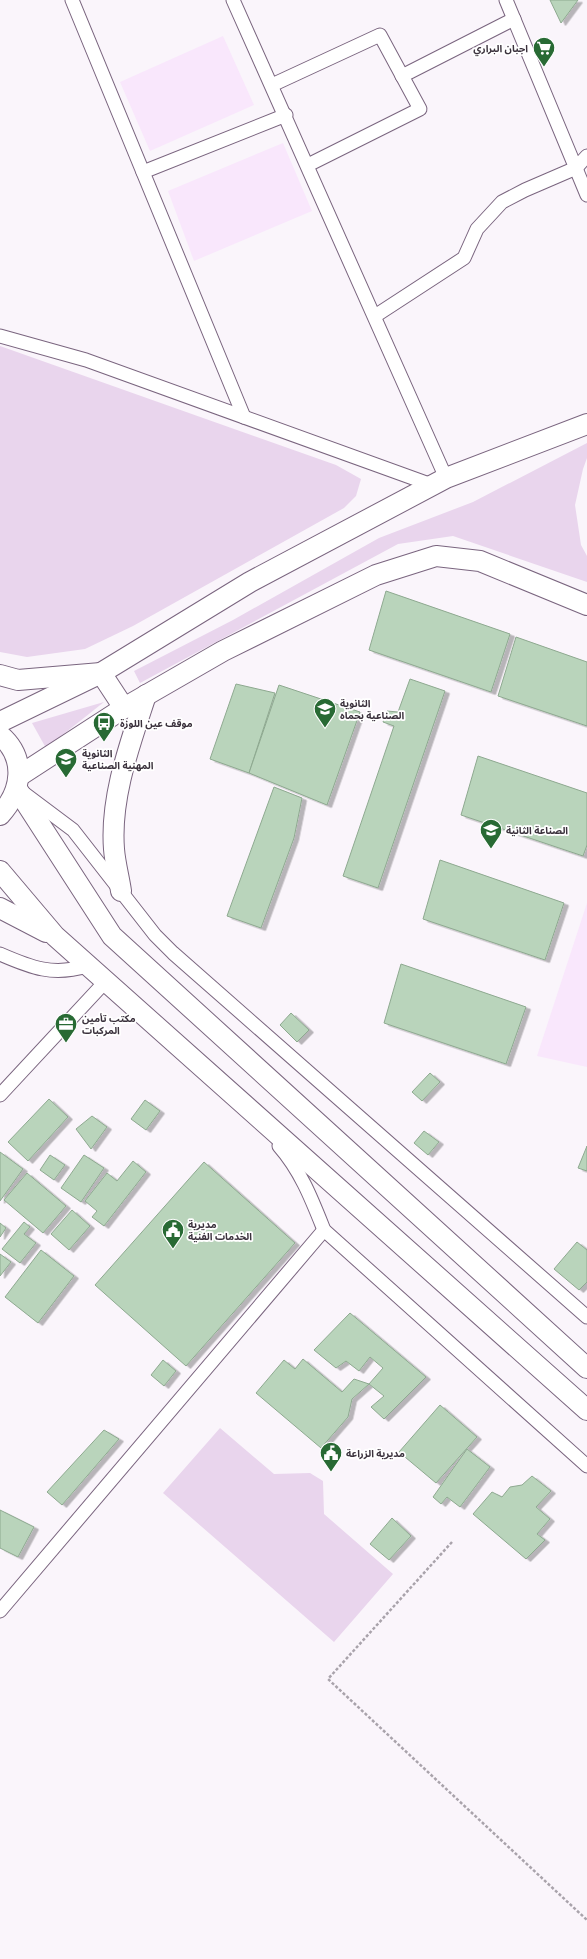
<svg xmlns="http://www.w3.org/2000/svg" width="587" height="1959" font-family="Raleway,'Noto Sans Arabic',sans-serif">
<style>
.built{fill:#f9e7fc}
.green{fill:#e9d5ed}
.building{fill:#b9d4bb;stroke:#8ea990;filter:url(#shadow)}
.lines{fill:none;stroke-linecap:round;stroke-linejoin:round}
.street-casing{stroke:#7a657f;stroke-width:15}
.primary-casing{stroke:#7a657f;stroke-width:22}
.path{stroke:#a9a3ab;stroke-width:2.5;stroke-dasharray:3 2;stroke-linecap:butt}
.street{stroke:#fff;stroke-width:13}
.primary{stroke:#fff;stroke-width:20}
.labels{text-anchor:middle;stroke-width:3.5;stroke-linejoin:round;paint-order:stroke}
.poi-label{font-size:10px;font-weight:bold;fill:#3b323d;stroke:#fff;text-anchor:start}
</style>
<defs>
<filter id="shadow"><feDropShadow dx="4.5" dy="2.5" stdDeviation="0" flood-color="#0004"/></filter>
</defs>
<rect width="100%" height="100%" fill="#faf5fb"/>
<g class="built">
<path d="M223 36 254 105 150 151 120 82Z"/>
<path d="M283 143 312 211 194 261 168 191Z"/>
<path d="M587 903V1067L537 1056Z"/>
</g>
<g class="green">
<path d="M0 346 336 465 361 479 356 496 344 508 133 626 85 649 27 657 0 652Z"/>
<path d="M587 443V458L583 469 575 505 581 545 587 556V582L453 536 398 544 140 683 134 671 233 620 379 538 473 502Z"/>
<path d="M104 702 46 748 32 723Z"/>
<path d="M220 1428 274 1474 310 1473 323 1481 324 1514 393 1574 334 1642 163 1493Z"/>
</g>
<g class="building">
<path d="M550 0H578L561 23Z"/>
<path d="M386 591 510 634 491 692 369 650Z"/>
<path d="M516 637 587 662V726L498 696Z"/>
<path d="M410 679 445 691 378 888 343 876 394 726 383 722 387 711 398 712Z"/>
<path d="M236 684 275 693 249 773 210 759Z"/>
<path d="M279 685 360 712 327 805 249 773Z"/>
<path d="M478 756 587 793V845L583 856 461 815Z"/>
<path d="M274 787 302 798 294 838 261 928 227 916Z"/>
<path d="M440 860 564 903 545 960 423 919Z"/>
<path d="M401 964 526 1007 506 1064 384 1023Z"/>
<path d="M291 1013 309 1030 297 1042 280 1025Z"/>
<path d="M430 1073 440 1082 422 1101 412 1092Z"/>
<path d="M49 1099 68 1117 28 1161 8 1142Z"/>
<path d="M145 1100 160 1111 146 1130 131 1119Z"/>
<path d="M92 1116 107 1127 91 1149 76 1129Z"/>
<path d="M424 1131 439 1142 428 1155 414 1143Z"/>
<path d="M587 1146V1171L578 1168Z"/>
<path d="M0 1152 23 1169 0 1201Z"/>
<path d="M50 1155 65 1165 54 1180 40 1170Z"/>
<path d="M84 1155 104 1168 81 1202 61 1188Z"/>
<path d="M133 1161 146 1172 104 1226 92 1217 97 1211 85 1201 107 1173 117 1181Z"/>
<path d="M204 1162 295 1243 186 1366 95 1285Z"/>
<path d="M27 1173 66 1206 43 1233 4 1200Z"/>
<path d="M72 1210 90 1226 69 1250 51 1234Z"/>
<path d="M24 1222 30 1227 24 1234 36 1243 20 1263 2 1249Z"/>
<path d="M0 1223 6 1228 0 1237Z"/>
<path d="M577 1242 587 1250V1282L579 1290 554 1269Z"/>
<path d="M41 1250 74 1276 38 1323 5 1297Z"/>
<path d="M0 1254 11 1262 0 1276Z"/>
<path d="M350 1313 426 1377 384 1419 371 1407 384 1396 369 1384 383 1368 370 1357 359 1371 346 1361 336 1368 314 1350Z"/>
<path d="M303 1359 342 1392 354 1379 369 1384 352 1399 348 1417 321 1448 256 1393 284 1360 295 1369Z"/>
<path d="M163 1360 176 1371 164 1386 151 1375Z"/>
<path d="M440 1405 477 1437 436 1483 399 1452Z"/>
<path d="M104 1430 119 1439 62 1505 47 1492Z"/>
<path d="M467 1449 490 1467 460 1507 447 1497 441 1504 433 1497Z"/>
<path d="M532 1476 551 1491 536 1507 550 1519 537 1534 545 1540 526 1559 473 1514 492 1492 502 1497 510 1487 522 1485Z"/>
<path d="M0 1510 34 1527 18 1557 0 1548Z"/>
<path d="M392 1518 411 1536 389 1560 370 1544Z"/>
</g>
<g class="lines">
<g class="street-casing">
<g id="street">
<path d="M72 0 244 417"/>
<path d="M233 0 446 478"/>
<path d="M506 0 587 195"/>
<path d="M402 76 514 19"/>
<path d="M272 85 380 35 420 109 308 165"/>
<path d="M143 172 286 115"/>
<path d="M375 316 464 258 477 229 502 202 525 190 576 168 587 156"/>
<path d="M0 336 86 360 432 485"/>
<path d="M25 794 73 830 155 935 173 953 587 1317"/>
<path d="M0 954C32 968 53 976 87 966"/>
<path d="M0 1095 105 982"/>
<path d="M279 1146C301 1171 312 1200 324 1230L587 1466"/>
<path d="M0 1611 324 1230"/>
</g>
</g>
<g class="primary-casing">
<g id="primary">
<path d="M0 675 18 680 101 673 124 708"/>
<path d="M0 722 101 673 250 582 446 478 587 424"/>
<path d="M0 735C27 758 22 791 0 815"/>
<path d="M19 776 124 708 223 651 376 575 436 556 480 561 587 605"/>
<path d="M17 789 112 936 587 1368"/>
<path d="M0 871 55 936 587 1410"/>
<path d="M121 891C119 877 115 863 114 849 110 797 130 744 146 695"/>
<path d="M0 908 46 932"/>
</g>
</g>
<path class="path" d="M452 1542 328 1679 587 1920"/>
<use href="#street" class="street"/>
<use href="#primary" class="primary"/>
</g>
<defs>
<g id="supermarket-pin" transform="scale(1.15)"><path d="M0 17L-7.5 6A9.5 9.5 0 1 1 7.5 6Z" fill="#286a34" stroke="#fff"/><path d="M-6-5.5h2.5l.6 2H6L4.5 2H-2.5L-4.4-4H-6ZM-1.5 3.2a1.3 1.3 0 1 0 .1 0ZM3 3.2a1.3 1.3 0 1 0 .1 0Z" fill="#fff"/></g>
<g id="school-pin" transform="scale(1.15)"><path d="M0 17L-7.5 6A9.5 9.5 0 1 1 7.5 6Z" fill="#286a34" stroke="#fff"/><path d="M0-5L7-2L0 1L-7-2ZM-4 1L0 2.5L4 1V4Q0 6-4 4Z" fill="#fff"/></g>
<g id="bus-pin" transform="scale(1.15)"><path d="M0 17L-7.5 6A9.5 9.5 0 1 1 7.5 6Z" fill="#286a34" stroke="#fff"/><path d="M-5-6H5V4H4V6H2V4H-2V6H-4V4H-5ZM-3.5-4V0h7V-4ZM-3.5 1.2v1.5H-2V1.2ZM2 1.2v1.5H3.5V1.2Z" fill="#fff"/></g>
<g id="office-pin" transform="scale(1.15)"><path d="M0 17L-7.5 6A9.5 9.5 0 1 1 7.5 6Z" fill="#286a34" stroke="#fff"/><path d="M-6-3h4V-5.5h4V-3h4V5H-6ZM-1-4.5V-3h2v-1.5ZM-6 0V1H6V0Z" fill="#fff"/></g>
<g id="civic-pin" transform="scale(1.15)"><path d="M0 17L-7.5 6A9.5 9.5 0 1 1 7.5 6Z" fill="#286a34" stroke="#fff"/><path d="M-.6-6.5H3V-4.5H.6V-3L4-1V1h2V6H-6V1h2V-1L-.6-3ZM-1.2 2.5V6h2.4V2.5Z" fill="#fff"/></g>
</defs>
<g fill-rule="evenodd">
<use href="#supermarket-pin" x="544" y="48"/>
<use href="#school-pin" x="325" y="709"/>
<use href="#bus-pin" x="104" y="723"/>
<use href="#school-pin" x="66" y="759"/>
<use href="#school-pin" x="491" y="830"/>
<use href="#office-pin" x="66" y="1024"/>
<use href="#civic-pin" x="173" y="1230"/>
<use href="#civic-pin" x="331" y="1453"/>
</g>
<g class="labels">
<g class="poi-label">
<text x="528" y="52" text-anchor="end">اجبان البراري</text>
<text x="340" y="707">الثانوية<tspan x="340" dy="12">الصناعية بحماه</tspan></text>
<text x="120" y="727">موقف عين اللوزة</text>
<text x="82" y="757">الثانوية<tspan x="82" dy="12">المهنية الصناعية</tspan></text>
<text x="506" y="834">الصناعة الثانية</text>
<text x="82" y="1022">مكتب تأمين<tspan x="82" dy="12">المركبات</tspan></text>
<text x="188" y="1228">مديرية<tspan x="188" dy="12">الخدمات الفنية</tspan></text>
<text x="346" y="1457">مديرية الزراعة</text>
</g>
</g>
</svg>
